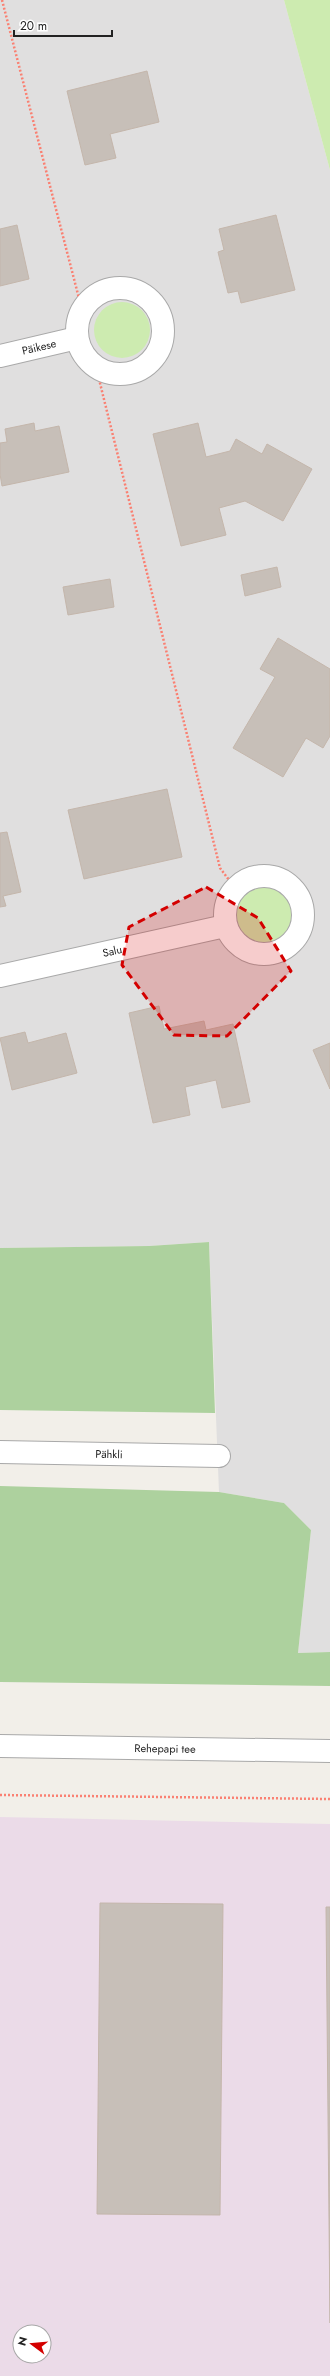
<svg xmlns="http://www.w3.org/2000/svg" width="330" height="2376" font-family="Jost,sans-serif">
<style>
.residential{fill:#e0dfdf}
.industrial{fill:#ebdbe8;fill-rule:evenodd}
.grass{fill:#cdebb0}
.forest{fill:#add19e}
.building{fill:#c7bfb8;stroke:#c4b6ab}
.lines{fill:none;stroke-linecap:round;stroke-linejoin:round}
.minor-casing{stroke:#a9a9a9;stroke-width:24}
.path{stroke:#fa8072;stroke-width:2.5;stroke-dasharray:2 2;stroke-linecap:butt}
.minor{stroke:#fff;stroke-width:22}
.marked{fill:#d40000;fill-opacity:0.2;stroke:#d40000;stroke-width:3;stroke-dasharray:8 5;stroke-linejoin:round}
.labels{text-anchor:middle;stroke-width:3;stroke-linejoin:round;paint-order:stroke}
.street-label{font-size:11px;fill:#222;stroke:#fff}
</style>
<rect width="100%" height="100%" fill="#f2efe9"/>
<path class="residential" d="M0 0H284L330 170V1652L298 1653 311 1530 284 1503 219 1492 209 1242 149 1246 0 1248Z"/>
<path class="industrial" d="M0 1817 330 1824V2376H0ZM20 2332H44V2356H20Z"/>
<g class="grass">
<path d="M284 0H330V170Z"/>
<circle cx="122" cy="330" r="28"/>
<circle cx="264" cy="915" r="28"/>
</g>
<g class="forest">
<path d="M209 1242 215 1413 0 1410V1248L149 1246Z"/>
<path d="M0 1486 219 1492 284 1503 311 1530 298 1653 330 1652V1686L0 1682Z"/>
</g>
<g class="building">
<path d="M147 71 159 122 110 134 116 158 85 165 67 91Z"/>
<path d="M276 215 295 290 241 303 238 291 228 293 218 252 224 250 219 229Z"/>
<path d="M17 225 29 279 0 286V229Z"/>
<path d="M34 423 35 431 59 426 69 472 2 486 0 474V443L7 442 5 429Z"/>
<path d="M198 423 206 457 230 451 236 439 262 454 267 444 312 469 283 521 245 501 219 508 226 535 181 546 153 434Z"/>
<path d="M277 567 281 587 245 596 241 575Z"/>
<path d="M110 579 114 607 68 615 63 587Z"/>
<path d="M278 638 330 669V736L323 748 306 738 283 777 233 748 275 677 260 669Z"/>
<path d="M167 789 182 857 84 879 68 810Z"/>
<path d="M7 832 21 892 3 896 6 906 0 907V833Z"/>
<path d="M159 1006 164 1029 204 1021 206 1030 233 1024 250 1102 222 1108 216 1080 185 1087 190 1115 153 1123 129 1013Z"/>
<path d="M25 1032 28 1043 66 1033 77 1073 12 1090 0 1038Z"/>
<path d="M330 1043V1089L313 1050Z"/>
<path d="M100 1903 223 1904 220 2215 97 2214Z"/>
<path d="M326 1907H330V2323Z"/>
</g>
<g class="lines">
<g class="minor-casing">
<g id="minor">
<circle cx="120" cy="331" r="43"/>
<path id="s1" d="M0 356 77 338"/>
<circle cx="264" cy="915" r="39"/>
<path id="s2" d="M0 976 225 926"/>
<path id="s3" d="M0 1452 219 1456"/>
<path id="s4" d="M0 1746 330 1751"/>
</g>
</g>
<g class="path">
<path d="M2 0 82 310"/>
<path d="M96 367 220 868 235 888"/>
<path d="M0 1795 330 1799"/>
</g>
<use href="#minor" class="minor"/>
</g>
<path class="marked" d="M206 887 258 918 291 971 227 1036 174 1035 122 965 129 927Z"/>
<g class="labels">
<g class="street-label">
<text dy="4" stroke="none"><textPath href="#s1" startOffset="40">Päikese</textPath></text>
<text dy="4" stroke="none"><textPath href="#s2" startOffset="115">Salu</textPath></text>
<text dy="4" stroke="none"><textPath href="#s3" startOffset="109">Pähkli</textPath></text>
<text dy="4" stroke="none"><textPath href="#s4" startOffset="165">Rehepapi tee</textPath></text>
</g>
</g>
<g transform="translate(32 2344) rotate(286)"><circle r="19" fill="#ffffff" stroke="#a7a7a7"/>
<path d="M0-3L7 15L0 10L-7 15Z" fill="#d40000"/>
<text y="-6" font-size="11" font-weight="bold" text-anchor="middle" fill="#222222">N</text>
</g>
<path d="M14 30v6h98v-6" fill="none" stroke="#222222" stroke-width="2"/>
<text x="20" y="30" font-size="12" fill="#222222" stroke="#ffffff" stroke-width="3" paint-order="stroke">20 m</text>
</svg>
